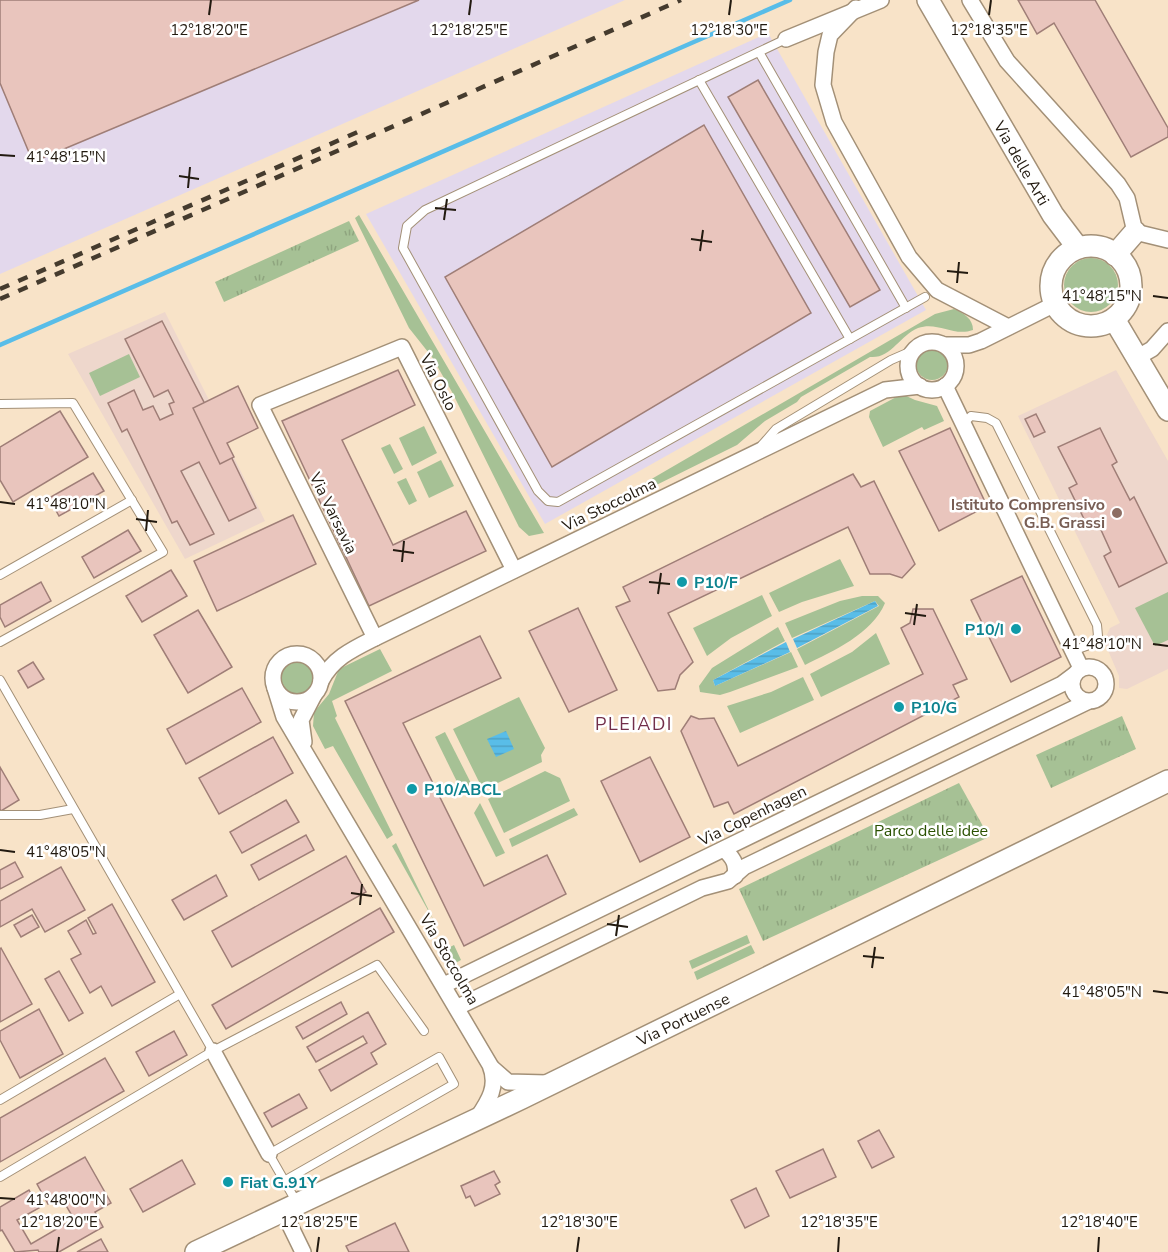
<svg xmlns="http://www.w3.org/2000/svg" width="1168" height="1252" font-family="'Nunito Sans',sans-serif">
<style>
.commercial{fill:#e3d8ec}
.education{fill:#eed7cc}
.green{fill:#a6c195}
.park{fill:url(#park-tufts)}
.water{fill:url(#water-rules)}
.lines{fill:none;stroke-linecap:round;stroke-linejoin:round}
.stream{stroke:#59bde8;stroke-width:4.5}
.building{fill:#e9c5bd;stroke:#9f7e77;stroke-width:1.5}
.lane-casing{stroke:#a39077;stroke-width:10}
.street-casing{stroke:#a39077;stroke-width:18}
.secondary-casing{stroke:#a39077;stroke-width:24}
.lane{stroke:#fff;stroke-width:8}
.street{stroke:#fff;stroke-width:15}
.secondary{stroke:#fff;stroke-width:21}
.rail{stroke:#453b2e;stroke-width:4.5;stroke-dasharray:10 10;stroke-linecap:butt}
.ticks{fill:none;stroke:#221a10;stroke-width:2}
.education-dot{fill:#8d6e63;stroke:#fff;stroke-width:2}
.culture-dot{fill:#0f9aa8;stroke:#fff;stroke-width:2}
.labels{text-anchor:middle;stroke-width:5;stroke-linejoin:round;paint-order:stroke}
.street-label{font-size:16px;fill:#221a10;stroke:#fff}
.education-label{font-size:16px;font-weight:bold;fill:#785e54;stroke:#fff;text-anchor:end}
.culture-label{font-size:16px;font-weight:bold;fill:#0d838f;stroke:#fff;text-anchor:start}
.park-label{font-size:16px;fill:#2a5100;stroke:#fff}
.neighbourhood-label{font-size:18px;letter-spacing:1.5px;fill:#722e49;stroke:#fff}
.ticks-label{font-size:15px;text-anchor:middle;fill:#221a10;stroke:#fff;stroke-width:5;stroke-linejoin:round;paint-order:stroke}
</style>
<defs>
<pattern id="park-tufts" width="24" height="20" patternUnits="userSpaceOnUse" patternTransform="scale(1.5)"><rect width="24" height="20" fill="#a6c195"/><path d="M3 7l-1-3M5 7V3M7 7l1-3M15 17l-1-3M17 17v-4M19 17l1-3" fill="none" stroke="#8fa57f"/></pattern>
<pattern id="water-rules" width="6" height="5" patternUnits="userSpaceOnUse" patternTransform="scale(1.5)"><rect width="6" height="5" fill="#59bde8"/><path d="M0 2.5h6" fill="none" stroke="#4da2c6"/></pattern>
</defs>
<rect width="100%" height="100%" fill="#f8e3c8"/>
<g class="commercial">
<path d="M0 0H625L0 274Z"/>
<path d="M768 33 926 310 545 524 366 214Z"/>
</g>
<g class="education">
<path d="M165 312 209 400 238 386 258 428 227 443 265 521 185 559 68 354Z"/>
<path d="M1116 370 1168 461V669L1127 689 1119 688V676L1104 641 1110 628 1120 623 1018 416Z"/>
</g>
<g class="green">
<path d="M359 215 544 533 529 536 519 527 452 392 432 357 409 328 355 218Z"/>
<circle cx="1091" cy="285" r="27"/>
<path d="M954 309C964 313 973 319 973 330 953 337 938 321 918 328 900 335 891 359 870 357L801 397 797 402 765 421 737 445 618 504 612 502 935 314Z"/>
<circle cx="932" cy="364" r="16"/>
<path d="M129 354 140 377 100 396 89 373Z"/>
<path d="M902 394 915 400 937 406 944 421 924 430 922 427 883 447 869 417 870 411Z"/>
<path d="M424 426 437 453 412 466 399 438Z"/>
<path d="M390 444 403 469 394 474 381 448Z"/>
<path d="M441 460 454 486 429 498 417 472Z"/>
<path d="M406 478 417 501 409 505 397 482Z"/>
<path d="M840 559 854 586 802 602 779 612 769 593Z"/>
<path d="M1168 592V640L1155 646 1135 608Z"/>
<path d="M762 595 772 616 731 638 707 656 693 628Z"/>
<path d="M862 596H878L885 603C872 634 833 651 805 665L797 649 879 606 875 601 792 638 785 623 840 601Z"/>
<path d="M778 627 785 641 713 680 715 686 791 652 798 667 730 692 720 695 700 692 699 686 712 668Z"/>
<path d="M876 633 890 664 821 697 810 674 852 652Z"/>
<path d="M380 649 392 671 332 701 337 716 335 718 393 835 387 839 333 746 325 749 313 726 314 712 329 694 339 669Z"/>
<circle cx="297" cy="678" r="16"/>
<path d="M803 677 814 700 740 733 727 706 771 692Z"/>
<path d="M519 697 545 748 541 755 542 762 483 790 453 729Z"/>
<path d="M445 732 476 793 470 796 461 790 435 737Z"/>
<path d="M545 771 560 778 570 801 504 833 488 799Z"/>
<path d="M480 803 505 853 496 857 474 813Z"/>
<path d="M574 808 578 815 512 847 509 839Z"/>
<path d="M396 843 434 921 392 846Z"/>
<path d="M747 935 750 943 692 969 689 961Z"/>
<path d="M441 937 450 947 454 945 461 960 452 965 446 964 433 942Z"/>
<path d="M751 945 755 953 697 980 694 972Z"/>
</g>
<g class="park">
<path d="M349 221 359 241 224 302 215 282Z"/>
<path d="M1122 716 1136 749 1051 788 1036 755Z"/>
<path d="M959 783 989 837 763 941 739 889Z"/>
</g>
<g class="water">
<path d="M875 601 878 606 797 648 793 639Z"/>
<path d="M786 642 790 652 715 686 713 680Z"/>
<path d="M506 731 514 749 496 757 487 739Z"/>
</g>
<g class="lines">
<path class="stream" d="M0 345 790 0"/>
</g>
<g class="building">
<path d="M0 0H419L33 162 0 83Z"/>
<path d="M1018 0H1095L1168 128V137L1131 157 1054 23 1037 34Z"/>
<path d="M758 80 880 290 850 307 728 97Z"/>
<path d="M704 125 811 313 552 467 445 277Z"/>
<path d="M162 321 205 404 218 421 224 442 256 508 229 521 199 462 181 471 214 534 190 545 177 521 172 523 127 429 122 432 108 403 134 390 143 410 153 406 160 420 173 414 169 404 174 402 168 390 154 397 125 339Z"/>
<path d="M398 370 415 405 342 440 393 545 466 511 486 551 369 606 282 421Z"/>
<path d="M238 386 258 428 227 443 234 457 220 464 193 408Z"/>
<path d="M60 411 88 457 13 502 0 480V447Z"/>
<path d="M1036 414 1045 432 1034 437 1025 419Z"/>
<path d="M950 428 987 506 939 531 899 451Z"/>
<path d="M1100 428 1117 462 1112 465 1130 500 1134 497 1167 563 1119 587 1104 556 1111 552 1096 519 1086 523 1069 488 1077 484 1058 447Z"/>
<path d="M93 473 104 491 59 516 49 498Z"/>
<path d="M853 474 861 487 874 481 915 564 902 578 890 574H870L848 527 668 613 693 662 680 675 675 689 658 691 616 607 630 601 623 587Z"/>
<path d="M293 515 316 564 217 611 194 561Z"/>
<path d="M128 530 141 551 94 578 82 557Z"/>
<path d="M171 570 187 596 142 622 126 596Z"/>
<path d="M1022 576 1061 657 1011 682 971 600Z"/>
<path d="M41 582 51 601 5 627 0 617V605Z"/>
<path d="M578 608 617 690 569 712 529 631Z"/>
<path d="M913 609H933L967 679 953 685 959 697 734 814 728 802 714 807 681 731 691 716 699 719 714 718 738 766 923 674 901 628 910 623Z"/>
<path d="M198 610 232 667 188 693 154 635Z"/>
<path d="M480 636 501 678 403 723 484 886 547 855 566 894 464 946 345 701Z"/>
<path d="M33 662 44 679 28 688 18 671Z"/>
<path d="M242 688 261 722 186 764 167 729Z"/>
<path d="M273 737 293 773 219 814 199 778Z"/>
<path d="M650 757 690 837 640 862 601 781Z"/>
<path d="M0 767 19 800 1 811 0 809Z"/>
<path d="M286 800 299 822 242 853 230 832Z"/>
<path d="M306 835 314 850 259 880 251 865Z"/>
<path d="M346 856 366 892 232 967 212 931Z"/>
<path d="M15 862 23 877 0 889V870Z"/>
<path d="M61 867 85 910 45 932 32 909 0 927V901Z"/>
<path d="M216 875 227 896 184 920 172 900Z"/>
<path d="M112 904 155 982 112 1006 101 986 90 993 71 959 81 954 68 931 86 920 93 934 96 933 88 918Z"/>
<path d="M380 908 394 932 226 1029 212 1005Z"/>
<path d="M32 915 39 927 21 937 14 925Z"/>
<path d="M1 948 32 1004 0 1022V949Z"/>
<path d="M59 971 83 1013 69 1021 45 979Z"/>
<path d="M341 1002 347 1014 303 1039 296 1027Z"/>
<path d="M39 1009 63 1054 20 1078 0 1040V1031Z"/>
<path d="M368 1012 386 1044 371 1053 377 1064 331 1091 319 1070 367 1043 363 1036 316 1062 307 1047Z"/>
<path d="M174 1031 187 1055 149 1076 136 1052Z"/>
<path d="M105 1058 124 1091 0 1162V1118Z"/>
<path d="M299 1094 307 1108 272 1127 264 1113Z"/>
<path d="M879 1130 894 1157 872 1168 858 1141Z"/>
<path d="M823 1149 836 1177 790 1198 776 1171Z"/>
<path d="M85 1157 111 1203 95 1212 103 1227 59 1252H39L38 1250 15 1252 2 1230 0 1231V1207L29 1190 39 1208 17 1220 31 1244 74 1219 61 1197 48 1204 37 1184Z"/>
<path d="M182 1160 195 1184 143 1212 130 1189Z"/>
<path d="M494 1171 500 1182 495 1185 500 1194 475 1206 470 1196 466 1198 461 1186Z"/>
<path d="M756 1188 769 1216 745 1228 731 1200Z"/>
<path d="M395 1223 409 1252H349L346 1246Z"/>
<path d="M101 1239 108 1252H77Z"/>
</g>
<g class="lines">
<g class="lane-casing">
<g id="lane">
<path d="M786 39 425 210 407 226 403 248 538 491 548 501 558 502 925 297"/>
<path d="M759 52 906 308"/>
<path d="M699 80 850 339"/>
<path d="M0 404 73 403 163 552 0 642"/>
<path d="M963 424 971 416 987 418 996 423 1097 625 1098 636 1092 644 1072 651"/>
<path d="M762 445 776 429 891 360 914 350"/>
<path d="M0 575 132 500"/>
<path d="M0 680 213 1051"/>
<path d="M0 815H40L73 809"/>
<path d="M0 1100 180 994"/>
<path d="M0 1177 213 1051 377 965 424 1031"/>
<path d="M284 1181 454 1084 439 1057 269 1154 297 1203"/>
</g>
</g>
<g class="street-casing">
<g id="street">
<path d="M970 0 1007 61 1118 184 1127 198 1135 232 1168 240"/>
<path d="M856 8 830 35 826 52 823 85 834 122 909 257 937 290 1008 327"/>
<path d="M786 39 881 0"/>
<circle cx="932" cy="366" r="24"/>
<path d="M945 345H969L981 341 1055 304"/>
<path d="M1138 357 1152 349 1168 331"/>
<path d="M945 386 1081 668"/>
<path d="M375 638 260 405 402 347 514 570"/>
<circle cx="297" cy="678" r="24"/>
<circle cx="1089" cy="684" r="17"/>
<path d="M321 681C333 658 353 649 375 638L885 390 920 386"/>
<path d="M275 688 284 717 490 1065C499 1087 488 1102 476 1120"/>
<path d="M304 742 301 720 314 695"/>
<path d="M724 849C733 858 737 863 735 876"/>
<path d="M444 985 1062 684 1074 675"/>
<path d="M458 1007 702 888 728 881 744 867 1087 702"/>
<path d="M213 1051 269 1154"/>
<path d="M492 1068 508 1082 547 1083"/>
<path d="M283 1211 303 1252"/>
</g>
</g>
<g class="secondary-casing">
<g id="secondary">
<path d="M928 0 1053 215 1078 248"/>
<circle cx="1091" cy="286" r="40"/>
<path d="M1115 255 1135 232"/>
<path d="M1114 319 1168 410"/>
<path d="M196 1252 522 1098 1168 781"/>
</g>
</g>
<use href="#lane" class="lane"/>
<use href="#street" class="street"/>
<use href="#secondary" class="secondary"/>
<g class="rail">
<path d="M0 289 360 131"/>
<path d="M0 299 681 0"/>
</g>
</g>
<path class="ticks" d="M209 15 211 0M469 15 471 0M729 15 731 0M989 15 991 0M0 155 15 156M179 176 199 179M188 188 190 167M435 208 456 210M444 220 447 199M691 239 712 242M700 251 703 230M947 271 968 273M957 283 959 262M1153 296 1168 298M0 502 15 504M136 519 157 522M146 531 148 510M393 550 414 553M402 562 404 541M649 582 670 584M658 594 661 573M905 613 926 616M914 625 917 604M1153 644 1168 646M0 850 15 852M351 893 372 896M360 905 362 884M607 924 628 927M616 936 619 915M863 956 884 958M872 968 875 947M1153 991 1168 993M0 1198 15 1199M57 1252 59 1237M317 1252 319 1237M577 1252 579 1237M838 1252 839 1237M1098 1252 1099 1237"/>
<circle class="education-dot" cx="1117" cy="513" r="6"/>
<g class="culture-dot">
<circle cx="682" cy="582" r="6"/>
<circle cx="1016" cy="629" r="6"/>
<circle cx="899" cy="707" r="6"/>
<circle cx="412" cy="789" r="6"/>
<circle cx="228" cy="1182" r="6"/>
</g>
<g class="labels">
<g class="street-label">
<text transform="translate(1022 163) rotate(60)" y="6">Via delle Arti</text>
<text transform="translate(439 382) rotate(63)" y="6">Via Oslo</text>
<text transform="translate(609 504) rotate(-26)" y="6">Via Stoccolma</text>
<text transform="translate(334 513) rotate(64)" y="6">Via Varsavia</text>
<text transform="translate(752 815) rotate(-26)" y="6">Via Copenhagen</text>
<text transform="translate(450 959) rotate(60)" y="6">Via Stoccolma</text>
<text transform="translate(683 1019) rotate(-26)" y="6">Via Portuense</text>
</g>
<g class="education-label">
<text x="1105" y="510">Istituto Comprensivo<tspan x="1105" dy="18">G.B. Grassi</tspan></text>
</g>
<g class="culture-label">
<text x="694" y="588">P10/F</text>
<text x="1004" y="635" text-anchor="end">P10/I</text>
<text x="911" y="713">P10/G</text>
<text x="424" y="795">P10/ABCL</text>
<text x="240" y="1188">Fiat G.91Y</text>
</g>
<g class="park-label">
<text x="931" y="836">Parco delle idee</text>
</g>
<g class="neighbourhood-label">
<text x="634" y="730">PLEIADI</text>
</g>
</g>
<g class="ticks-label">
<text x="209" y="35">12°18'20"E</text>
<text x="469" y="35">12°18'25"E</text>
<text x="729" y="35">12°18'30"E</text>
<text x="989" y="35">12°18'35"E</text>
<text x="66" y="162">41°48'15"N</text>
<text x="1102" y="301">41°48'15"N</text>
<text x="66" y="509">41°48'10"N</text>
<text x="1102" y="649">41°48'10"N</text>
<text x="66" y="857">41°48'05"N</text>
<text x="1102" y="997">41°48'05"N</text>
<text x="66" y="1205">41°48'00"N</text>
<text x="59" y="1227">12°18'20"E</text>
<text x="319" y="1227">12°18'25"E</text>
<text x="579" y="1227">12°18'30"E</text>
<text x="839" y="1227">12°18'35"E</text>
<text x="1099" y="1227">12°18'40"E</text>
</g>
</svg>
